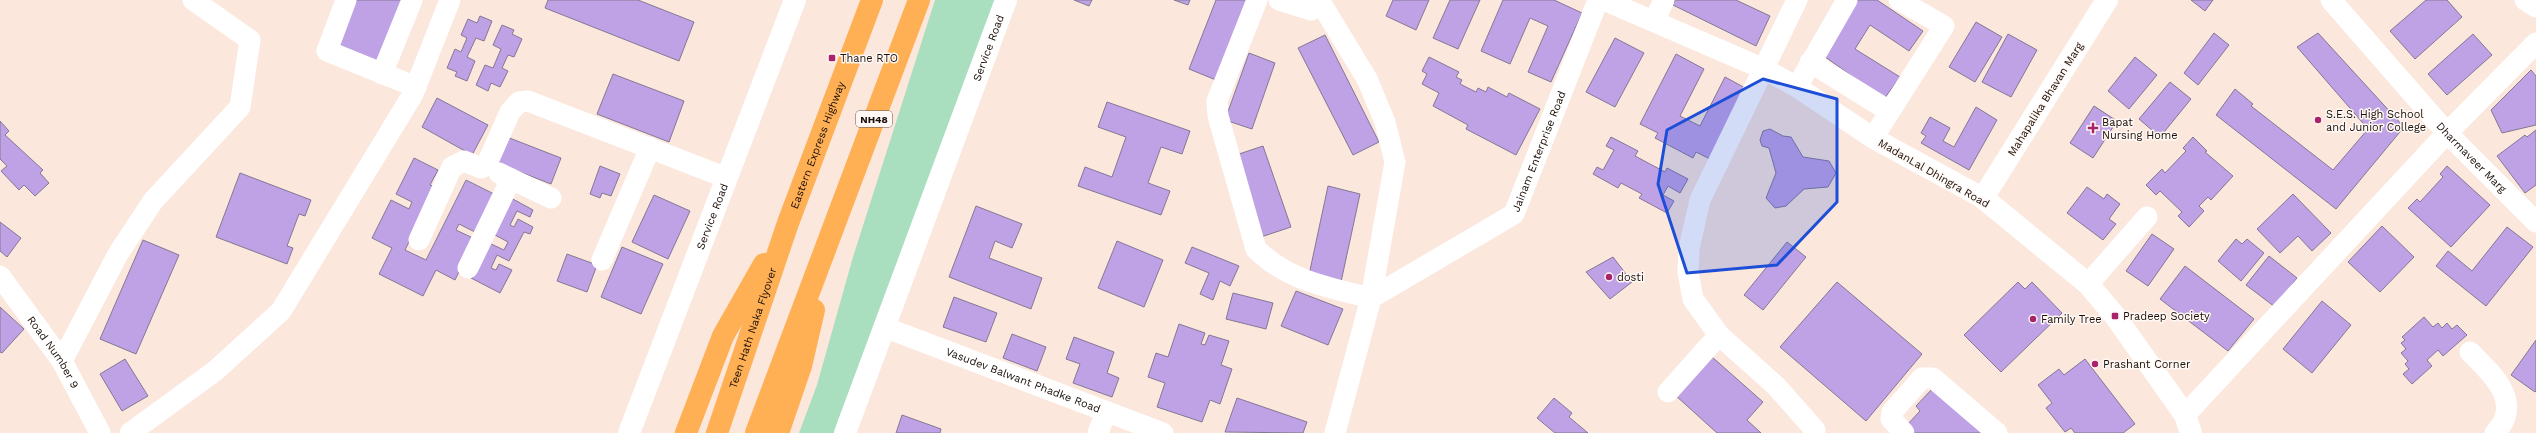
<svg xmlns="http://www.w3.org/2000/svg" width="2536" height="433" font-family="'Work Sans',sans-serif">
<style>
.green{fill:#a9debf}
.building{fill:#bea2e5;stroke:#837894}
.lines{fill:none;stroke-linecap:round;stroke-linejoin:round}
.minor{stroke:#fff;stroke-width:21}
.tertiary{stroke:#fff;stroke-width:22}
.trunk{stroke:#ffaf54;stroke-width:22}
.marked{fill:#1d4ed8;fill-opacity:0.2;stroke:#1d4ed8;stroke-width:3;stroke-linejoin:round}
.poi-dot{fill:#a9236c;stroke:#fff8f4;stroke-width:1.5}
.labels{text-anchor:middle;stroke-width:3;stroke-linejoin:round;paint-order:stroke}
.shield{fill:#fff8f4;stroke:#5f5550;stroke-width:1}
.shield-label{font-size:10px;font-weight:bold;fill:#1a0f09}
.street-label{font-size:11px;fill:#1a0f09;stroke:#fff8f4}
.poi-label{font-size:11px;fill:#1a0f09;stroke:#fff8f4;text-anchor:start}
</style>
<rect width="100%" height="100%" fill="#fce7dd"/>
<path class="green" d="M935 0H997L837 433H799L817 385 853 257Z"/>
<g class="building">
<path d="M351 0H407L377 70 330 50Z"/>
<path d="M548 0H638L694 22 679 61 545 8Z"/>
<path d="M1074 0H1092L1089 6Z"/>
<path d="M1174 0H1190L1188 5Z"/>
<path d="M1216 0H1247L1216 80 1189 69Z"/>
<path d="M1393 0H1429L1416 30 1386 16Z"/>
<path d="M1450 0H1480L1458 49 1433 38Z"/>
<path d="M1503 0H1554L1582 13 1551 82 1528 72 1548 26 1530 18 1510 64 1481 51Z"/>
<path d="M1675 0H1736L1770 16 1756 46 1673 5Z"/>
<path d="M1855 0H1877L1923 31 1909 51 1870 25 1855 49 1900 77 1884 99 1821 54Z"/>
<path d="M2191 0H2213L2205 11Z"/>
<path d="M2426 0H2447L2462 17 2415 59 2390 31Z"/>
<path d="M480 16 492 21 484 41 476 38 467 57 475 61 467 81 455 76 457 72 447 68 455 49 461 52 467 38 461 35 468 19 477 23Z"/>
<path d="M1976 22 2002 37 1975 82 1949 67Z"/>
<path d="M502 25 514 30 512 34 522 39 514 57 508 55 502 68 508 71 500 87 491 83 488 91 476 85 485 65 493 68 501 49 493 45Z"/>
<path d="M2214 33 2229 45 2198 85 2184 73Z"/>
<path d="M2318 33 2404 127 2336 209 2216 115 2235 89 2253 104 2251 106 2333 170 2368 129 2297 47Z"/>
<path d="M2008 34 2037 50 2011 97 1982 82Z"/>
<path d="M2473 34 2492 55 2447 95 2428 74Z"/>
<path d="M1325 35 1379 142 1353 155 1298 48Z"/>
<path d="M1615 38 1644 53 1615 107 1586 92Z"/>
<path d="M1249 53 1275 63 1252 129 1225 120Z"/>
<path d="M1676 54 1704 69 1680 116 1700 126 1725 77 1749 90 1712 160 1696 152 1693 158 1655 138 1658 133 1640 124Z"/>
<path d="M1429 57 1459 72 1456 77 1462 80 1460 84 1476 92 1478 88 1486 92 1488 87 1507 97 1509 93 1540 109 1516 155 1466 129 1468 125 1433 106 1439 93 1422 84 1427 74 1422 71Z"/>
<path d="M2135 57 2157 75 2129 109 2108 91Z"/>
<path d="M2531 70 2536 76V125L2502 133 2491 110Z"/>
<path d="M613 74 684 101 669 142 597 114Z"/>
<path d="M2170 82 2191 99 2160 137 2139 119Z"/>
<path d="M437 98 488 125 472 155 422 127Z"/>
<path d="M1107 102 1190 131 1182 154 1161 147 1148 183 1170 191 1161 215 1078 186 1085 167 1112 177 1126 137 1098 127Z"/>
<path d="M2094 106 2117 121 2093 158 2070 143Z"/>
<path d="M1976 107 1997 120 1969 170 1921 143 1926 136 1921 133 1930 117 1950 128 1943 141 1954 147Z"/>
<path d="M0 121 9 131 5 135 43 170 40 173 49 183 35 196 24 185 19 190 1 171 7 166 0 159Z"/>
<path d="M1770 129 1783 136 1791 137 1803 157 1829 161 1836 173 1828 187 1804 189 1786 206 1775 208 1766 198 1776 173 1769 148 1762 146 1760 140 1763 131Z"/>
<path d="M2536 130V185L2525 193 2497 156 2525 135 2527 137Z"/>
<path d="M507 137 561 158 551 184 497 163Z"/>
<path d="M1611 137 1638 151 1635 156 1665 172 1667 168 1688 179 1680 193 1668 186 1663 195 1674 201 1667 213 1639 198 1642 194 1621 183 1618 188 1593 174 1597 167 1603 170 1614 150 1606 146Z"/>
<path d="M2193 137 2207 151 2205 152 2233 176 2211 200 2208 197 2199 206 2204 211 2189 227 2178 216 2182 212 2160 191 2156 195 2146 185 2162 169 2165 173 2186 151 2183 148Z"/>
<path d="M1263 146 1291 227 1261 237 1233 156Z"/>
<path d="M414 158 438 170 430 185 436 187 405 250 426 260 466 180 496 195 477 233 459 224 456 230 475 239 455 280 436 270 423 296 379 274 392 248 372 238 391 200 409 209 412 202 396 194Z"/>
<path d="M600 166 620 174 611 196 602 193 600 198 590 194Z"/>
<path d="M2447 166 2490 205 2451 247 2408 208 2417 199 2420 202 2443 177 2440 174Z"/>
<path d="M240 173 311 200 305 216 299 214 287 246 293 248 287 264 216 237Z"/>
<path d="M1328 186 1360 194 1341 282 1309 275Z"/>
<path d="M2087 187 2104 199 2107 194 2120 204 2109 219 2116 224 2103 240 2067 213Z"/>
<path d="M2293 194 2331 233 2312 251 2298 236 2280 253 2257 229Z"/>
<path d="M654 195 690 211 668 259 632 242Z"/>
<path d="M511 198 533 210 530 217 517 211 510 225 514 227 518 219 533 227 530 234 524 232 509 261 497 255 491 268 496 270 499 264 512 270 500 293 471 278 489 243 504 250 508 242 493 234Z"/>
<path d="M976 206 1022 224 1012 248 995 241 989 258 1042 278 1031 309 949 277Z"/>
<path d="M0 222 21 238 7 257 0 251Z"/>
<path d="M2382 226 2414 257 2380 292 2348 262Z"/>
<path d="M2507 227 2533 247 2486 306 2436 266 2448 251 2472 271Z"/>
<path d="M2152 234 2174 249 2148 286 2126 271Z"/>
<path d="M2236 239 2242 244 2247 239 2264 253 2241 281 2218 261Z"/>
<path d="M143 240 179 255 136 354 100 339Z"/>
<path d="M1117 241 1163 260 1144 307 1098 288Z"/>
<path d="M1787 242 1806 257 1763 310 1744 295Z"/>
<path d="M622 247 663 264 641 314 601 297Z"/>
<path d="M1192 247 1239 266 1230 286 1220 281 1213 300 1200 294 1209 273 1185 263Z"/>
<path d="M567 254 597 265 587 292 557 281Z"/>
<path d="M2269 256 2297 278 2275 307 2246 285Z"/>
<path d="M1613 257 1632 282 1610 299 1586 272Z"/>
<path d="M2185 266 2254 319 2228 351 2160 299Z"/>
<path d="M1837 282 1922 354 1866 421 1780 347Z"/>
<path d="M2018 282 2025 289 2032 282 2062 313 2001 372 1964 335Z"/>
<path d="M1296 291 1343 309 1328 345 1281 326Z"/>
<path d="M1233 293 1273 303 1266 329 1226 319Z"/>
<path d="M954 297 997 313 986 342 943 327Z"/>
<path d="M2322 301 2351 325 2312 373 2283 349Z"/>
<path d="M0 307 24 329 2 353 0 352Z"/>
<path d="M2424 317 2433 327 2438 323 2442 328 2447 323 2452 329 2457 325 2467 335 2443 356 2438 350 2427 360 2432 366 2412 384 2403 374 2409 369 2405 364 2408 361 2401 353 2406 349 2401 343 2405 340 2402 337Z"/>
<path d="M1179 324 1205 333 1201 344 1205 345 1209 335 1229 341 1221 365 1232 369 1220 404 1210 400 1202 422 1157 407 1165 383 1148 377 1156 353 1168 357Z"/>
<path d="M1012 334 1046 347 1037 371 1003 358Z"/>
<path d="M1074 337 1114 352 1107 373 1119 378 1112 397 1073 383 1080 364 1066 359Z"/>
<path d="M2536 340V391L2535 392 2511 375Z"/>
<path d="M1711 356 1763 402 1747 420 1761 433H1717L1675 395Z"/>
<path d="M125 359 148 396 122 411 100 374Z"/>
<path d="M2085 359 2135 424 2123 433H2075L2071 428 2065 432 2046 408 2052 403 2038 385 2059 369 2064 375Z"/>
<path d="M1933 388 1981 433H1915L1907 425 1920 411 1916 406Z"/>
<path d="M1237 398 1307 422 1303 433 1225 432Z"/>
<path d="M1554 398 1572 413 1569 417 1588 433H1555L1537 418Z"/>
<path d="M902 415 941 429 940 433H896Z"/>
</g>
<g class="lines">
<g class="minor">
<path d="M346 0 327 51 416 87"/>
<path id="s1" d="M1257 0 1217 101 1218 116 1256 249C1287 280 1329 288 1371 298L1514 214 1598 0"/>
<path d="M1279 0 1311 10"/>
<path d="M1319 0 1367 79 1385 122 1395 162 1371 298 1335 433"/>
<path d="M1604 0 1764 69 1797 87 1873 138 1983 198"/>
<path d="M1797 0 1700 200 1689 248 1688 272 1693 299 1719 335 1776 386 1815 430V433"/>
<path id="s2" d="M2331 0 2447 133 2536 222"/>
<path d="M2525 0 2536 7"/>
<path d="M1654 21 1664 0"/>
<path d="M1810 62 1889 111"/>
<path d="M382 74 412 0"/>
<path d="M1797 87 1847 0"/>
<path d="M1873 138 1944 26 1899 0"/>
<path d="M499 173 551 198"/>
<path d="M419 240 452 167 464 161 481 168 486 166 510 112 519 102 528 101 727 178"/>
<path d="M602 260 650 148"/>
<path d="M468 268 511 179"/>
<path id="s3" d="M0 276 62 361 100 433"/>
<path d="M2088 284 2147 217"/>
<path id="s4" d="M884 327 1163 433"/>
<path d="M2470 352C2492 374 2524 402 2495 433"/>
<path d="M62 361 118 254 153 201 240 107 250 40 193 0"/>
<path d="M1668 392 1719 335"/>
<path d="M2185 415 2447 133 2536 43"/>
<path d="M130 433 215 371 281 311 413 94 450 0"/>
<path d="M1098 433 1106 412"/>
<path d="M1904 433 1891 419 1892 412 1922 378H1933L1997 433"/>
</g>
<g class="tertiary">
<path d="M2107 0 1983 198 2088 284 2115 316 2185 415 2191 433"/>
<path id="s5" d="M629 433 795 0"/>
<path id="s6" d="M845 433 1006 0"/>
</g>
<g class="trunk">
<path d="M686 433 723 336 764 264"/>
<path id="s7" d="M717 433 788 223 872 0"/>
<path d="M756 433 919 0"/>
<path d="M778 433 801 366 814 310"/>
</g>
</g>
<path class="marked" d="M1763 79 1837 99V202L1777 265 1687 273 1658 184 1667 130Z"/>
<g class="poi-dot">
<rect x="828" y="54" width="8" height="8" rx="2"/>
<circle cx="2318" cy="120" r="4"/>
<path d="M2091 122h4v4h4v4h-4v4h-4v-4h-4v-4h4z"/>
<circle cx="1609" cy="277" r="4"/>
<rect x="2111" y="312" width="8" height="8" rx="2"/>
<circle cx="2033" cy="319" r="4"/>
<circle cx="2095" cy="364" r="4"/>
</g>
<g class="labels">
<rect class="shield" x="856" y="111" width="36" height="16" rx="3"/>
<g class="shield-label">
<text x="874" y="123">NH48</text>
</g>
<g class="street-label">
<text dy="4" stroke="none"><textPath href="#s6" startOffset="411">Service Road</textPath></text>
<text transform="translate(2045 99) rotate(-58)" y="4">Mahapalika Bhavan Marg</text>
<text dy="4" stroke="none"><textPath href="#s7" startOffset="305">Eastern Express Highway</textPath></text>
<text dy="4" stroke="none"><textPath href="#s1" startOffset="622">Jainam Enterprise Road</textPath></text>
<text dy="4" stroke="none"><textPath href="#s2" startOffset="211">Dharmaveer Marg</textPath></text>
<text transform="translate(1934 173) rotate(30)" y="4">MadanLal Dhingra Road</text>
<text dy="4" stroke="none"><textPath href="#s5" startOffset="232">Service Road</textPath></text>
<text dy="4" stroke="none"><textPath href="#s7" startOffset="111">Teen Hath Naka Flyover</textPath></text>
<text dy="4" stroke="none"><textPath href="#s3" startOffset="93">Road Number 9</textPath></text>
<text dy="4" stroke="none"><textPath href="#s4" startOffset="149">Vasudev Balwant Phadke Road</textPath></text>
</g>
<g class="poi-label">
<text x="840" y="62">Thane RTO</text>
<text x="2326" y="118">S.E.S. High School<tspan x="2326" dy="13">and Junior College</tspan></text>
<text x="2102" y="126">Bapat<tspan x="2102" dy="13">Nursing Home</tspan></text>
<text x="1617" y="281">dosti</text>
<text x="2123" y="320">Pradeep Society</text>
<text x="2041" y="323">Family Tree</text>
<text x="2103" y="368">Prashant Corner</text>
</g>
</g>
</svg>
